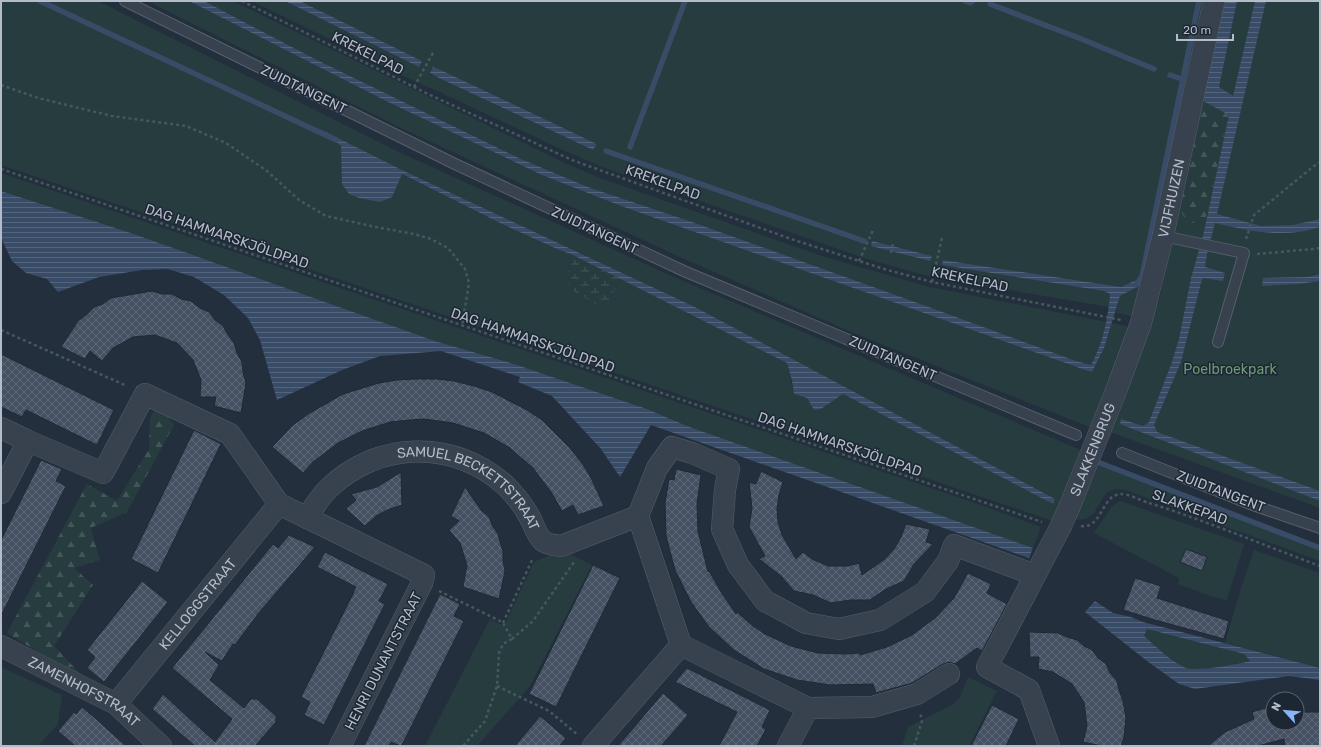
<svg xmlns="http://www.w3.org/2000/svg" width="1321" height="747" font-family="Rubik,sans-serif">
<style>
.green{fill:#263c3f;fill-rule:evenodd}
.forest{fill:url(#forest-firs)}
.wetland{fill:url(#wetland-marsh)}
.water{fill:url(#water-rules);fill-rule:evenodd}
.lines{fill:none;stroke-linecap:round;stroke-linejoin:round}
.stream{stroke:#394c67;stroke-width:5.5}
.building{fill:url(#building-cross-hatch);stroke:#1f2835}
.service-casing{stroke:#565f6c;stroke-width:12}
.minor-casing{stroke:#565f6c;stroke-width:22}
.path{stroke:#44595c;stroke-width:2.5;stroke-dasharray:3 3;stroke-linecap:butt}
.service{stroke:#38414e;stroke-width:10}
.minor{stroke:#38414e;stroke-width:21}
.minor-bridge-casing{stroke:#565f6c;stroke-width:22;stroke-linecap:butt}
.minor-bridge{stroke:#38414e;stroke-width:21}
.labels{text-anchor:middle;stroke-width:3;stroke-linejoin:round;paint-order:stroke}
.street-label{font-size:14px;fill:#b4bcc9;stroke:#1d2633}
.park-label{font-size:14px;fill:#6b9a76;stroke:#1d2633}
</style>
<defs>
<pattern id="forest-firs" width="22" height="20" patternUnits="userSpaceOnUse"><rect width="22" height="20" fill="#263c3f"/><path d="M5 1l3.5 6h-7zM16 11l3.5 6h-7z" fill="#435659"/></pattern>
<pattern id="wetland-marsh" width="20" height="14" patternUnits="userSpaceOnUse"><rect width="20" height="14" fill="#263c3f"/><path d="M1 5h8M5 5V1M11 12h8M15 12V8" fill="none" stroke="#435659"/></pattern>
<pattern id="water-rules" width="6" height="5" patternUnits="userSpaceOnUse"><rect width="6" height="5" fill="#394c67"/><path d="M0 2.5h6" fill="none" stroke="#53647b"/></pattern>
<pattern id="building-cross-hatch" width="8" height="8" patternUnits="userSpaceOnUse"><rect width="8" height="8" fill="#455162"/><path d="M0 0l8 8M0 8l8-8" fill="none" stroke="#5d6877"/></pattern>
</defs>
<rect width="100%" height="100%" fill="#242f3e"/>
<g class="green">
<path d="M1 1H98L399 152 674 277 1083 451 1056 522 1 165ZM322 130 404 171 695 307 1054 499 1053 503 1047 501 843 394 821 409 814 410 807 398 794 394 787 363 620 278 611 298 601 307 566 277 573 255 557 249 502 224 401 174 342 147Z"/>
<path d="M147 1H189L388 102 542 175 621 206 1085 370 1092 372C1101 356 1107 340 1112 323L1126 326 1131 333 1092 428 856 334 682 258 405 130Z"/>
<path d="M204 1H233L565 163 600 178 825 257 930 287 1107 322 1099 350 1091 365 1076 361 929 307 695 223 588 187 521 159 315 59Z"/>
<path d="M252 1H285L419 67 422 61 300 1H1205L1139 311 1130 316 1116 313 1120 296 1139 286 1136 280 1121 287 943 260 942 265 1104 291 1110 294 1109 307 933 277 905 270 864 258 605 168 567 152 433 89 414 81ZM433 67 443 71 597 144 593 150 439 78 430 73ZM873 241 932 256 871 246Z"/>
<path d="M1221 1H1320V508L1110 432 1160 297 1168 254Z"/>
<path d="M1 173 975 503 1041 527 1033 548 687 426 647 409 514 364 435 341 131 233 1 191Z"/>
<path d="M1100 463 1320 548V561L1125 490 1115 489 1106 493 1094 513 1086 519 1074 520Z"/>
<path d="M1120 501 1244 544 1227 600 1213 597 1178 584 1179 578 1094 533 1112 506Z"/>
<path d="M562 550 592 565 530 686 477 746H425L490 619 504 626 534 562Z"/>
<path d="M1254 550 1320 573V668L1225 643 1241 588Z"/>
<path d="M1147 629 1244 654 1250 661C1232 664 1207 671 1189 669 1178 667 1153 644 1144 636Z"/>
<path d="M1 667 62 695 58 724 38 746H1Z"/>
<path d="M968 677 997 691 969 746H902L908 727 952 705 959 699Z"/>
</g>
<g class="forest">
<path d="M1200 107 1229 114 1205 221 1187 224 1180 208Z"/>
<path d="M157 403 174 425 127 512 91 528 100 560 74 568 93 585 54 646 88 682 7 633 87 484 117 501 149 449 150 419Z"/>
</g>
<path class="wetland" d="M573 255 620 278 611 298 602 308 569 288 566 277Z"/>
<g class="water">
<path d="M189 1H204L315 59 521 159 588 187 695 223 929 307 1076 361 1091 365C1103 343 1108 319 1110 294L1104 291 942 265 943 260 1121 287 1136 280 1139 286 1120 296 1104 348 1092 372 1085 370 621 206 542 175 388 102Z"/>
<path d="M285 1H300L422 61 419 67Z"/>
<path d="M1224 1H1237L1219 87 1233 96 1255 1H1266L1217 214 1261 226 1293 225 1320 219V227C1285 239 1249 231 1215 223L1207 254 1205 267 1225 273 1223 281 1203 278 1201 283 1181 362 1154 425 1157 432 1320 491V501L1120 424 1121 419 1143 426 1149 422 1172 362 1179 339 1191 278 1203 236 1229 115 1203 101Z"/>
<path d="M433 67 443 71 597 144 593 150 439 78 430 73Z"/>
<path d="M320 129 404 171 695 307 1055 499 1053 503 1047 501 843 394 821 409 814 410 807 398 794 394 792 381 787 363 573 255 557 249 502 224 402 174 392 197 380 202 359 198 349 194 342 184 341 146Z"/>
<path d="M1 191 131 233 435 341 514 364 647 409 687 426 1033 548 1029 558 651 425 620 477 601 449 552 396 518 382 520 377 441 351 380 356 342 370 277 400 260 340 248 318 224 295 194 277 168 269 142 270 99 277 58 292 47 279 26 273 12 261 1 238Z"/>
<path d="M872 241 932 256 930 261 871 246Z"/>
<path d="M1320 274V281L1299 284 1262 286 1263 278 1308 277Z"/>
<path d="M1095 601 1113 613 1131 617 1143 622 1320 668V680L1289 676 1195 689 1179 684 1147 661 1085 612ZM1147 629 1244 654 1250 661C1238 664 1196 672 1186 668 1170 661 1157 647 1144 636Z"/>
</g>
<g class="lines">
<g class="stream">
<path d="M40 1 336 140"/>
<path d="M965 1 970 3 973 1"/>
<path d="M990 4 1079 38 1154 69"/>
<path d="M1170 75 1182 79"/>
<path d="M630 147 685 1"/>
<path d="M606 151 864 241"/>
<path d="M1136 285 1142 276 1199 1"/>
<path d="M1100 463 1320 548"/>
</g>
</g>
<g class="building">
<path d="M152 291 162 294H172L181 299 191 301 200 308 209 312 215 320 223 326 228 335 234 343 237 353 242 362 243 372 246 383 241 413 214 406 216 397H200L201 380 193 360 177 343 155 335 133 337 113 348 102 361 90 351 85 359 61 347 78 321 86 315 94 307 103 304 111 298Z"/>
<path d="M1 354 114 410 97 445 26 410 22 417 1 407Z"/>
<path d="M415 379H437L454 381 474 386 492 392 527 410 542 420 569 447 582 463 591 478 604 506 578 515 573 505 562 511 551 492 533 468 510 448 484 433 453 423 424 419 410 420 390 422 362 431 338 443 313 462 303 473 272 447 293 425 308 414 343 394 379 383 397 380Z"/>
<path d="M194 430 221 444 158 573 131 559Z"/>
<path d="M41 460 62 469 56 481 66 486 1 616V540Z"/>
<path d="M676 469 701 475 697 504 698 531 708 572 709 571 721 592 736 614 737 612 753 626 765 634 791 646 818 653 846 654 860 653V655L887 647 912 635 935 618 954 598 968 573 991 584 987 593 1007 604 982 651 977 648 955 664 949 662 943 664 912 683 876 693 873 684 830 685 797 680 764 669 734 650 709 627 691 602 675 570 666 536 665 503 669 479 674 480Z"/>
<path d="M761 471 783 482 779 495 777 509 778 522 782 535 796 559 803 552 812 559 828 566H848L859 563 862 575 885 559 894 549 901 537 906 524 930 529 926 542 933 544 914 564 904 581 886 589 870 600H850L831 603 813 595 794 591 781 576 759 559 765 556 749 527 752 508 749 482 756 484Z"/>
<path d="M401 472 402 505 387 510 376 516 365 526 346 509 356 500 351 494 377 487Z"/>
<path d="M465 487 481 510 489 517 492 525 498 534 500 542 503 551V561L505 571 499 599 463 587 467 565 460 543 449 530 459 521 451 516Z"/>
<path d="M289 535 315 547 258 614 235 645 233 644 222 661 205 652 219 665 210 680 244 708 251 699H257L276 716V722L255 746H195L152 709 163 694 215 742 232 719 172 668 273 544 278 548Z"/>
<path d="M1186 549 1207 557 1202 571 1180 562Z"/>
<path d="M325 552 388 584 379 601 385 604 324 725 304 715 310 702 301 697 354 592H353L356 587 317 567Z"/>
<path d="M593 565 620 578 556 707 529 694Z"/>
<path d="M1135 578 1161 586 1157 598 1229 621 1224 639 1155 620 1123 610Z"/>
<path d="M142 581 168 602 104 682 87 668 95 657 87 650Z"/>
<path d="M440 594 460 604 454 616 464 621 405 739 401 746 391 742 389 746H364Z"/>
<path d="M1029 632 1058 633 1067 637 1077 640 1084 646 1092 650 1098 658 1106 664 1110 673 1117 681 1119 690 1123 701 1126 718 1124 737 1121 746H1102L1083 742 1087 726 1084 702 1072 684 1053 672 1038 669 1039 657H1030Z"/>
<path d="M687 668 770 710 762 727 766 729 757 746H719L737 712 675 682Z"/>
<path d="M663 693 688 715 676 729 661 746H618Z"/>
<path d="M992 705 1019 719 1006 746H971Z"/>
<path d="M82 707 95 718 126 746H75L58 731 74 712 76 714Z"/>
<path d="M1269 707 1271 716H1273V723H1297V712H1320V746H1285L1284 739 1258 746H1208L1225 732 1254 719 1252 712Z"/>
<path d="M540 716 566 738 559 746H515Z"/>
</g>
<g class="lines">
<g class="service-casing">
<g id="service">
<path d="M125 1 455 164 686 272 1076 435"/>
<path d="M1163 236 1244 253 1218 342"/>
<path d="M1122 453 1250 504 1320 528"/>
</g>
</g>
<g class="minor-casing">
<g id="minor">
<path id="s1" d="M1116 391 1141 323 1163 236 1214 1"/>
<path d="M1 428 28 441 103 473 145 394 230 434 279 504 424 575 422 583 340 746"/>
<path d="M1 493 28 441"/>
<path d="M638 516 657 468 672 447 692 453 729 469 725 490 722 529 738 565 765 601 806 623 839 629 880 620 925 592 948 561 954 545 1035 575"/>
<path d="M638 516 681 645 808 708"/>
<path id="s2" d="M307 518C313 508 319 498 328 489 378 440 455 439 506 486 515 495 524 506 530 518 534 525 537 536 543 541 548 545 555 545 561 546L638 516"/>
<path id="s3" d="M1 646 116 704 161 746"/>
<path id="s4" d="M116 704 279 504"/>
<path d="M593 746 681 645"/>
<path d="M788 746 808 708 872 707 917 694 949 674"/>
<path d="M1049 746 1029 690 987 667 1060 528 1069 508"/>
</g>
</g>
<g class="path">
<path d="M242 1 426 93 572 160 791 239 884 269 932 282 1121 320"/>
<path d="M1 85 38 98 112 116 186 126 226 143 267 171 299 200 326 216 376 227 414 234 431 239 448 248 465 269 469 283 462 326"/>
<path d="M414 87 434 51"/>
<path d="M1 169 1042 522"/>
<path d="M1246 239 1254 215 1314 166 1320 162"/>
<path d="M891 253 893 243"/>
<path d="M1257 254 1314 249 1320 248"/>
<path d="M859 261 873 230"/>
<path d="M932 282 942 238"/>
<path d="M1 330 127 386"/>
<path d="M1081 526C1102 529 1101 496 1120 494 1127 493 1142 501 1149 503 1207 521 1263 545 1320 566"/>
<path d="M439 591 500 621 503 623 512 639 503 644 499 653 497 686 485 721 463 746"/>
<path d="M503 623 533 558"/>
<path d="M512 639 533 621 574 562"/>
<path d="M497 686 549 711 578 735"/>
<path d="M914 746 922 721 920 712"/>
</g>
<use href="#service" class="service"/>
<use href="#minor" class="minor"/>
<g class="minor-bridge-casing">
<g id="minor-bridge">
<path id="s5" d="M1069 508 1116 391"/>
</g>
</g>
<use href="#minor-bridge" class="minor-bridge"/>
</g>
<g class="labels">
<g class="street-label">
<text transform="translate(368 53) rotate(27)" y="5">KREKELPAD</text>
<text transform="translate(304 89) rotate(26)" y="5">ZUIDTANGENT</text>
<text transform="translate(663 182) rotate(20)" y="5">KREKELPAD</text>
<text dy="5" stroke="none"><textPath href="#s1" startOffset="201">VIJFHUIZEN</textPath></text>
<text transform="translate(595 230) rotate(25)" y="5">ZUIDTANGENT</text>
<text transform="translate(227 236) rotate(19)" y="5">DAG HAMMARSKJÖLDPAD</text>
<text transform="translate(970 279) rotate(12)" y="5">KREKELPAD</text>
<text transform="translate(533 340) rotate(19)" y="5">DAG HAMMARSKJÖLDPAD</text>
<text transform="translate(893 358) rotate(23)" y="5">ZUIDTANGENT</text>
<text transform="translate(840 444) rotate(19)" y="5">DAG HAMMARSKJÖLDPAD</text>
<text dy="5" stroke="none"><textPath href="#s5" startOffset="63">SLAKKENBRUG</textPath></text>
<text transform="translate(1221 491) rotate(21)" y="5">ZUIDTANGENT</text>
<text dy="5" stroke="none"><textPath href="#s2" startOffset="200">SAMUEL BECKETTSTRAAT</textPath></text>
<text transform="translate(1190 507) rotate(20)" y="5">SLAKKEPAD</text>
<text dy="5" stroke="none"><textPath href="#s4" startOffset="129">KELLOGGSTRAAT</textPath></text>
<text transform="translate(383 661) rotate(-63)" y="5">HENRI DUNANTSTRAAT</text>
<text dy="5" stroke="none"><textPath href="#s3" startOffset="95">ZAMENHOFSTRAAT</textPath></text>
</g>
<g class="park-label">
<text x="1230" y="374">Poelbroekpark</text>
</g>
</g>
<rect width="1321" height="747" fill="none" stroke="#b4bcc9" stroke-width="4"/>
<g transform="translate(1285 711) rotate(297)"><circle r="19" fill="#1d2633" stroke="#59626f"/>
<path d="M0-3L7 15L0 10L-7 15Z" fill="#8ab4f8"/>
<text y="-6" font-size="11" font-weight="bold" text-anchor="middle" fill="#b4bcc9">N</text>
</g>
<path d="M1177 34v6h56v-6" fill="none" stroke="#b4bcc9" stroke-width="2"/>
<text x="1183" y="34" font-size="12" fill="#b4bcc9" stroke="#1d2633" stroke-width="3" paint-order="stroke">20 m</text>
</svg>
